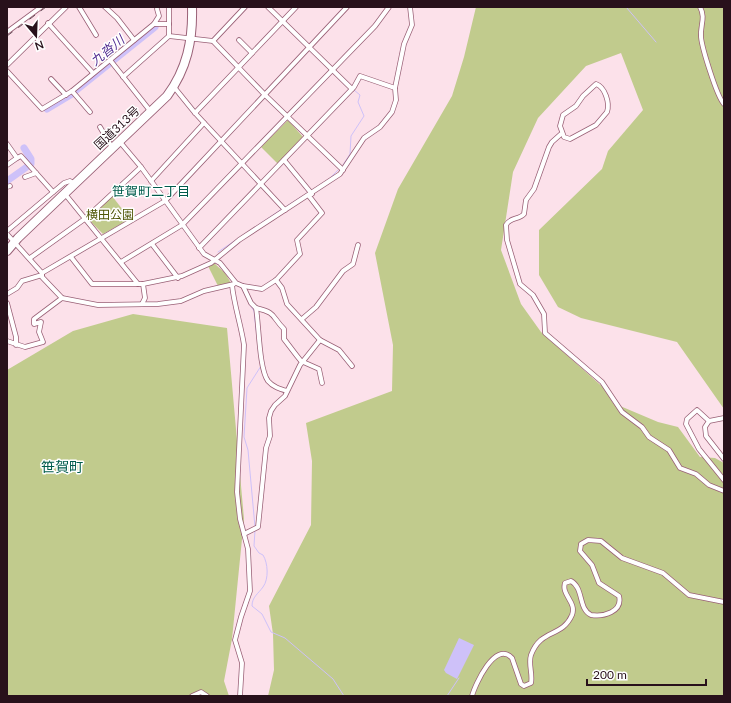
<svg xmlns="http://www.w3.org/2000/svg" width="731" height="703" font-family="Lato,'Noto Sans JP',sans-serif">
<style>
.green{fill:#c1cb8d}
.water{fill:#cec1f9}
.lines{fill:none;stroke-linecap:round;stroke-linejoin:round}
.stream{stroke:#cec1f9;stroke-width:1}
.river{stroke:#cec1f9;stroke-width:7}
.street-casing{stroke:#996076;stroke-width:5.5}
.highway-casing{stroke:#996076;stroke-width:10}
.street{stroke:#fff;stroke-width:4}
.highway{stroke:#fff;stroke-width:8}
.rail{stroke:#6a525c;stroke-width:1;stroke-dasharray:7 7;stroke-linecap:butt}
.labels{text-anchor:middle;stroke-width:3;stroke-linejoin:round;paint-order:stroke}
.street-label{font-size:12px;fill:#28111b;stroke:#fff}
.park-label{font-size:12px;fill:#4f5605;stroke:#fff}
.water-label{font-size:13px;font-style:italic;fill:#502a90;stroke:#fff}
.neighbourhood-label{font-size:13px;fill:#005c4c;stroke:#fff}
.quarter-label{font-size:14px;fill:#005c4c;stroke:#fff}
</style>
<rect width="100%" height="100%" fill="#fce1ea"/>
<g class="green">
<path d="M476 7H724V409L677 342 581 318 558 307 539 275V230L602 169 608 151 643 110 621 53 586 66 538 118 513 172 501 250 521 304 541 332 605 389 613 403 658 422 678 427 700 457 715 458 724 463V696H268L274 670 273 634 269 606 311 525 312 461 306 423 392 391 393 345 375 253 398 189 452 96 464 57Z"/>
<path d="M288 120 303 137 278 164 261 147Z"/>
<path d="M112 196 130 219 103 234 90 221V217Z"/>
<path d="M214 263 225 273 231 283 218 286 208 266Z"/>
<path d="M133 314 227 328 244 519 232 639 224 681 229 696H7V370L73 331Z"/>
</g>
<path class="water" d="M459 638 474 645 457 679 446 673 444 670Z"/>
<g class="lines">
<g class="stream">
<path d="M626 7 656 42"/>
<path d="M343 165 350 154 351 136 364 116 358 102 360 95 354 90"/>
<path d="M328 180 338 170"/>
<path d="M287 206 301 197"/>
<path d="M218 252 282 209"/>
<path d="M250 305 254 311 256 330"/>
<path d="M255 527 248 450 244 437 247 388 261 366"/>
<path d="M255 530 254 546 259 553 263 555C268 563 269 579 263 587 258 594 252 597 252 606L262 614 271 632 285 638 333 679 344 696"/>
<path d="M447 696 459 678"/>
</g>
<g class="river">
<path d="M74 92 155 27"/>
<path d="M47 109 72 94"/>
<path d="M7 181 31 164V159L24 148"/>
</g>
<g class="street-casing">
<g id="street">
<path d="M79 7 96 35"/>
<path d="M105 7 117 18 134 40"/>
<path d="M268 7 352 89"/>
<path d="M700 7C706 18 700 25 701 37 702 48 717 97 724 104"/>
<path d="M48 23 93 73"/>
<path d="M154 24 159 16 157 9"/>
<path d="M7 32 41 7"/>
<path d="M169 36 213 41 265 95 343 170"/>
<path d="M239 40 252 53"/>
<path d="M213 41 245 7"/>
<path d="M110 60 151 112"/>
<path d="M7 65 66 7"/>
<path d="M7 71 42 109 72 91 154 24H169"/>
<path d="M123 77 169 36V7"/>
<path d="M51 79 66 95"/>
<path d="M596 84C605 87 610 103 607 112L596 125 570 139 564 137 560 126 563 115 576 106 583 96Z"/>
<path d="M174 87 195 113 285 210"/>
<path d="M72 91 90 112"/>
<path d="M195 113 296 7"/>
<path d="M100 127 113 149"/>
<path d="M561 134 552 142 549 147 534 189 526 200 524 214C519 220 510 217 506 225L507 240 520 284 533 295 544 314 545 333 602 382 622 412 642 427 649 437 669 450 680 468 696 474 709 485 724 491"/>
<path d="M120 142 141 167 204 254 220 263 236 283 243 286 262 289 276 280 300 254 297 240 322 213 309 196"/>
<path d="M7 144 17 158 21 156 53 192"/>
<path d="M284 160 312 194"/>
<path d="M7 165 17 158"/>
<path d="M25 177 36 173"/>
<path d="M151 181 204 123"/>
<path d="M7 187 10 186"/>
<path d="M65 194 138 284"/>
<path d="M7 231 64 183 70 181 75 184"/>
<path d="M7 234 42 273V277L62 298 98 305 158 304 181 301 204 291 234 284"/>
<path d="M152 244 178 278"/>
<path d="M199 248 354 87 360 76 395 88"/>
<path d="M71 257 92 284H143L182 276 211 263 239 240 340 174 364 138 380 127 392 112 396 100 395 88 404 44 412 25 410 7"/>
<path d="M30 258 86 218 141 167"/>
<path d="M121 262 182 225 375 26 389 7"/>
<path d="M42 273 165 201 347 7"/>
<path d="M276 280 282 288 287 304 320 340 339 350 352 366"/>
<path d="M232 285C234 305 241 325 244 345L237 492 240 519 248 549 250 591 241 617 235 640 242 663 240 696"/>
<path d="M243 286 251 303 256 308C259 325 259 369 268 381 273 387 280 389 287 391"/>
<path d="M7 294 17 288 22 281 42 275"/>
<path d="M7 303 16 337V345"/>
<path d="M142 304 145 298 143 284"/>
<path d="M256 308C277 313 271 316 284 329V339L297 356 301 361 319 369 322 383"/>
<path d="M302 319 316 307 343 271 353 264 358 245"/>
<path d="M7 341 25 347 43 342 39 332 41 322 34 324V319L62 298"/>
<path d="M724 418 709 421 705 427 706 436 724 459"/>
<path d="M709 421 697 410 687 419 686 424 699 449 724 480"/>
<path d="M244 534 258 527 266 448 270 436 269 418 271 411 275 405 285 396 300 365 320 340"/>
<path d="M192 696 201 692 207 696"/>
<path d="M472 696C475 685 495 640 512 658L521 684 524 686 531 683C533 674 528 664 531 655 541 628 562 638 572 615 577 602 561 595 565 583L571 581C584 588 578 609 591 615 603 617 623 612 619 596L599 583 592 565 580 551 581 544 588 540 601 541 622 558 663 573 689 595 724 602"/>
</g>
</g>
<g class="highway-casing">
<path id="highway" d="M7 251 18 238 167 96C187 69 193 40 192 7"/>
</g>
<use href="#street" class="street"/>
<use href="#highway" class="highway"/>
<path class="rail" d="M7 36 46 7"/>
</g>
<g class="labels">
<g class="street-label">
<text transform="translate(117 128) rotate(-43)" y="4">国道313号</text>
</g>
<g class="park-label">
<text x="110" y="219">横田公園</text>
</g>
<g class="water-label">
<text transform="translate(107 50) rotate(-39)" y="5">九沓川</text>
</g>
<g class="neighbourhood-label">
<text x="151" y="196">笹賀町二丁目</text>
</g>
<g class="quarter-label">
<text x="62" y="472">笹賀町</text>
</g>
</g>
<rect width="731" height="703" fill="none" stroke="#28111b" stroke-width="16"/>
<g transform="translate(36 36) rotate(161)" stroke="#ffffff" stroke-width="3" paint-order="stroke">
<path d="M0-3L7 15L0 10L-7 15Z" fill="#28111b"/>
<text y="-6" font-size="11" font-weight="bold" text-anchor="middle" fill="#28111b">N</text>
</g>
<path d="M587 679v6h119v-6" fill="none" stroke="#28111b" stroke-width="2"/>
<text x="593" y="679" font-size="12" fill="#28111b" stroke="#ffffff" stroke-width="3" paint-order="stroke">200 m</text>
</svg>
